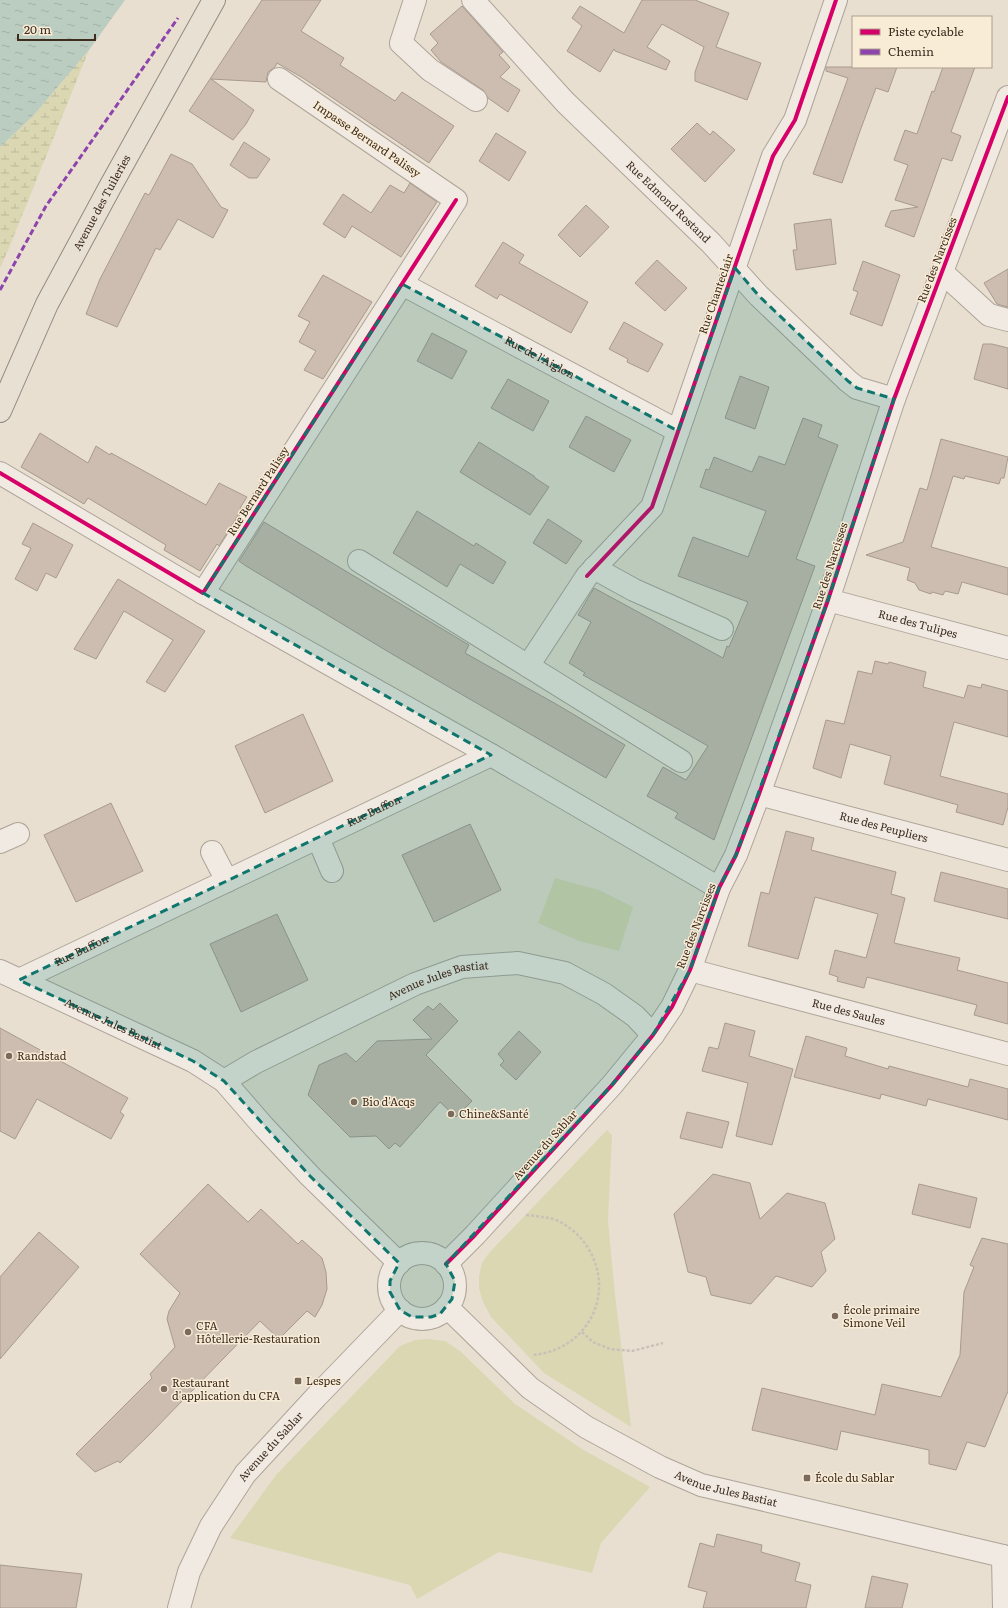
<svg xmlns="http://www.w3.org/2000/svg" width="1008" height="1608" font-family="Literata,serif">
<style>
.green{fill:#dad7b2}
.wetland{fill:url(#wetland-marsh)}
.water{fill:url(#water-ripples)}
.building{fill:#ccbdb0;stroke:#a99a8f}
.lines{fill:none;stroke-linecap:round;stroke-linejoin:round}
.minor-casing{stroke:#aea498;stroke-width:24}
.major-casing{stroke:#938a7f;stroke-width:24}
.path{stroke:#c9c1b8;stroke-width:2.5;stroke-dasharray:3 2;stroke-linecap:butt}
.minor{stroke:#f0eae2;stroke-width:22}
.major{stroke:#e7e0d3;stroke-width:22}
.quiet{stroke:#8e44ad;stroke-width:3;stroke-dasharray:6 3;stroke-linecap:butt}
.cycleway-casing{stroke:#f8ecd6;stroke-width:6}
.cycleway{stroke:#d6006c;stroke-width:4}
.marked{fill:#0f766e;fill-opacity:0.2;stroke:#0f766e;stroke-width:3;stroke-dasharray:8 5;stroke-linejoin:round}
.poi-dot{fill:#7a6b5d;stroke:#f8ecd6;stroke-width:1.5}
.labels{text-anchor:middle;stroke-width:3;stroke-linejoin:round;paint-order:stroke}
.street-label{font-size:11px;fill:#3e2c1f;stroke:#f8ecd6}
.poi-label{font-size:11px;fill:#3e2c1f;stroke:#f8ecd6;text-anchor:start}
</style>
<defs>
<pattern id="wetland-marsh" width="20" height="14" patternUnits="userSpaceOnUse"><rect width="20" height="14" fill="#dad7b2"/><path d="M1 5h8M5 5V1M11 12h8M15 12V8" fill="none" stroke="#bcb999"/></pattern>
<pattern id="water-ripples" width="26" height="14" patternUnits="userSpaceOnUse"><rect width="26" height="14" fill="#bbcdc1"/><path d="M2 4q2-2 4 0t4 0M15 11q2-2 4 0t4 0" fill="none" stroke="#a2b0a5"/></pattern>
</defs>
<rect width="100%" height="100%" fill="#e8dfd0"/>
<g class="green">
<path d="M555 878 599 890 633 907 619 951 579 941 538 923Z"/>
<path d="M607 1130 612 1135 608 1221 615 1295 631 1427 544 1373 491 1317 483 1302 479 1288V1276L482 1263 489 1253Z"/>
<path d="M429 1339 445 1341 460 1351 515 1404 582 1449 650 1487 601 1543 592 1573 499 1552 417 1599 410 1585 230 1538 276 1475 400 1346 415 1340Z"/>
</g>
<path class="wetland" d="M89 50 9 248 0 268V147L33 116Z"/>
<path class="water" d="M0 0H125L89 50 33 116 0 147Z"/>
<g class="building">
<path d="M262 0H321L301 31 344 58 340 65 395 101 402 92 454 126 429 163 303 78 277 63 275 67 268 72 266 82 211 79 254 110 246 124 233 140 189 111Z"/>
<path d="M642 0H695L729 13 716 47 761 63 747 100 695 81V72L704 47 662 24 647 47 670 61 666 70 615 51 614 49 600 72 567 51 582 26 572 18 580 6 624 33Z"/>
<path d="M462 6 503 52 499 55 510 67 500 77 520 90 508 112 488 98 483 90 441 62 431 50 438 43 430 34Z"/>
<path d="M826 67H897L888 92 876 88 860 131 842 183 813 174 848 78 826 71Z"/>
<path d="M943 67H975L951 132 961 136 952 161 942 158 914 237 885 226 891 211 918 207 895 200 908 165 894 160 905 130 917 134 932 91 934 92Z"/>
<path d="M697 123 710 135 713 131 735 150 705 182 671 149Z"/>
<path d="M496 133 526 152 509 181 479 161Z"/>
<path d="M244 142 270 159 257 178H249L230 165Z"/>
<path d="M171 154 192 164 221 207 228 210 213 238 178 219 160 250 156 248 117 327 86 314 100 279 145 193 149 195Z"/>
<path d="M410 183 437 202 401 257 352 226 345 238 323 224 343 194 371 213 390 185 404 193Z"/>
<path d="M586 205 609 227 580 257 558 235Z"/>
<path d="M831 219 836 264 796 270 793 250H797L794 224Z"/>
<path d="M503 242 524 255 519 263 588 302 571 333 500 294 497 299 475 286Z"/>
<path d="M657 260 687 288 665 311 635 283Z"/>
<path d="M863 261 900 275 882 326 850 314 858 292 853 290Z"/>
<path d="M1008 269V307L997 304 984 283Z"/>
<path d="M323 275 372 302 323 379 304 370 316 351 299 342 310 322 298 316Z"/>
<path d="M624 322 663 344 648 372 627 362 628 359 609 349Z"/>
<path d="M432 333 467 351 452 379 417 361Z"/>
<path d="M983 344H992L1008 348V389L974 379Z"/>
<path d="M740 376 769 387 755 429 725 418Z"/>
<path d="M508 379 549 401 533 431 491 408Z"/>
<path d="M586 416 631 440 614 472 569 447Z"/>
<path d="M803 418 822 425 818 437 838 445 796 559 815 566 714 840 675 818 678 813 647 796 663 767 686 780 708 746 583 675 585 673 569 663 591 622 578 615 594 588 723 658 727 646 729 647 748 602 678 576 693 537 748 557 766 511 700 487 706 469 709 470 714 457 752 472 759 456 785 465Z"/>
<path d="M40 433 88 463 96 446 110 455 111 453 206 505 219 483 247 497 240 508 242 509 219 546 217 544 200 571 164 550 166 545 88 498 84 504 21 467Z"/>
<path d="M941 439 1008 457 1004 478H1001L999 484 965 476 964 479 953 476 931 547 1008 568V595L962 582 958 594 945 591 943 595 932 592 931 594 919 590 915 583 907 580 910 568 866 555 903 542 920 488 927 490Z"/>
<path d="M479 442 534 476 535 478 549 487 530 515 460 472Z"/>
<path d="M417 511 474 546 476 543 506 562 493 584 460 564 447 587 393 553Z"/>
<path d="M548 519 582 541 566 564 533 543Z"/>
<path d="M264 522 469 645 465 653 556 704 625 745 606 778 392 654 246 566 239 561Z"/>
<path d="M33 523 73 545 56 578 46 573 37 591 15 579 31 548 22 544Z"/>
<path d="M118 579 205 631 165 692 146 682 173 640 124 611 96 659 74 649Z"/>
<path d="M875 661 888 664 889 662 926 672 923 687 964 698 968 685 981 688 982 684 1008 691V737L954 722 940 776 1008 794V807L1003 825 956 812 958 805 884 784 891 756 850 744 841 778 813 768 826 720 844 724 858 671 872 674Z"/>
<path d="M303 714 333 781 265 813 235 746Z"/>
<path d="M111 803 143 871 76 902 44 835Z"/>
<path d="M470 824 501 890 434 922 402 855Z"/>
<path d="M786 831 814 838 811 850 896 872 891 894 905 898 894 943 960 958 957 970 1008 983V1024L974 1015 977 1005 867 977 864 988 837 981 838 977 829 974 835 950 866 958 878 914 815 897 798 959 748 946 761 892 769 894Z"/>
<path d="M941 872 1008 889V919L934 901Z"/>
<path d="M277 914 308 980 241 1012 210 944Z"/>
<path d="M440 1003 458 1021 426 1055 472 1101 456 1117 440 1102 400 1147 395 1143 389 1149 376 1136 350 1137 308 1095 319 1065 346 1053 356 1062 377 1041 432 1039 413 1020 428 1006 433 1010Z"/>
<path d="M725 1023 755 1031 749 1056 793 1069 772 1145 736 1136 748 1083 702 1071 709 1047 718 1049Z"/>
<path d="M0 1028 128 1098 120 1112 124 1115 111 1139 37 1099 15 1139 0 1131Z"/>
<path d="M519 1031 541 1052 516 1080 500 1065 504 1061 498 1054Z"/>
<path d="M806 1036 847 1048 845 1056 888 1069 889 1066 968 1087 970 1079 1008 1089V1120L928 1099 926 1106 881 1094 880 1099 794 1077Z"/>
<path d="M687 1112 729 1122 722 1148 680 1138Z"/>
<path d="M713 1174 750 1183 760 1219 787 1193 825 1203 835 1239 821 1252 826 1271 812 1287 776 1276 751 1304 711 1295 706 1277 688 1272 674 1214Z"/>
<path d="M208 1184 248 1222 261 1209 298 1244 302 1240 322 1258 326 1272 327 1289 322 1305 315 1317 307 1311 279 1339 260 1321 148 1436 120 1463 118 1461 95 1472 76 1454 152 1378 150 1374 175 1347 167 1319 169 1311 180 1293 140 1254Z"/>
<path d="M919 1184 977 1198 970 1228 912 1214Z"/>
<path d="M39 1232 79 1267 0 1359V1277Z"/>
<path d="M982 1238 1008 1244V1391L985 1447 967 1442 956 1470 929 1464V1450L841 1431 837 1450 752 1430 762 1388 875 1415 882 1384 941 1397 960 1355 964 1292 974 1267 970 1265Z"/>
<path d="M717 1534 762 1545 761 1552 800 1563 795 1581 811 1585 806 1608H703L707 1592 688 1587 700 1543 714 1547Z"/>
<path d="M0 1565 82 1574 76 1608H0Z"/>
<path d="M872 1576 908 1584 902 1608H865Z"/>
</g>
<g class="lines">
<g class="minor-casing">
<g id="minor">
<path d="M415 0 401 43 430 70 476 100"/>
<path id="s1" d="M473 0 565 102 711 243 759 296 848 381 857 388 894 399"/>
<path d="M942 272 989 315 1008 320"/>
<path id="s2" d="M402 284 678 431"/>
<path d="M0 473 203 593 456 200 279 79"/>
<path d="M359 561 681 761"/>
<path d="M594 568 634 590 722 629"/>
<path d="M203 593 491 755 719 888"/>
<path id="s3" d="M828 600 1008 648"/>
<path d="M528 666 587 576 652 507 773 156 795 120 836 0"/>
<path id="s4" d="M759 794 1008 860"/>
<path d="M318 838 332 871"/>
<path d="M0 842 18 834"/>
<path d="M212 852 227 881"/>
<path id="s5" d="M690 970 1008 1054"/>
<path id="s6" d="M0 971 193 1061 224 1081 264 1127 310 1176 399 1263"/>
<path id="s7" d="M19 980 491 755"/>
<path id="s8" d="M224 1081 256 1062 415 984 462 967 518 963 565 973 604 994 635 1016 653 1035"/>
<circle cx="422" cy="1286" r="33"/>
<path d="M446 1264 475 1235 612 1085 653 1035 672 1007 690 970 719 888 736 855 759 794 828 600 894 399 1008 97"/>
<path id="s9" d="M447 1307 530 1388 586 1427 660 1467 701 1485 1003 1556"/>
<path d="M1003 1556 1004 1608"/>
<path id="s10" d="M179 1608 189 1572 211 1526 245 1474 316 1397 400 1310"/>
</g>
</g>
<g class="major-casing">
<g id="major">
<path id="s11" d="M0 411 47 304 110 187 214 0"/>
</g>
</g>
<g class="path">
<path d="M526 1215C537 1216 546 1217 556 1220 569 1226 581 1236 588 1248 617 1295 586 1351 532 1355"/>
<path d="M582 1332 593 1342 610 1349 632 1351 663 1343"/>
</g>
<use href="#minor" class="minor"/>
<use href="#major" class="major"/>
<path class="quiet" d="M0 290 46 206 178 18"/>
<g class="cycleway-casing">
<g id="cycleway">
<path d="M0 473 203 593 456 200"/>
<path d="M587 576 652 507 773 156 795 120 836 0"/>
<path d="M446 1264 475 1235 612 1085 653 1035 672 1007 690 970 719 888 736 855 759 794 828 600 894 399 1008 97"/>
</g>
</g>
<use href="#cycleway" class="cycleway"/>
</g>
<path class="marked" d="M735 268 759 296 848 381 857 388 894 399 828 600 736 855 719 888 690 970 653 1035 612 1085 446 1264 455 1281 452 1299 440 1314 431 1317H412L400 1310 390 1292V1281L399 1263 310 1176 224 1081 193 1061 19 980 491 755 203 593 402 284 678 431Z"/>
<g class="poi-dot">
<circle cx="9" cy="1056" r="4"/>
<circle cx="354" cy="1102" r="4"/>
<circle cx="451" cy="1114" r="4"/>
<circle cx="835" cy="1316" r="4"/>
<circle cx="188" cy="1332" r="4"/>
<rect x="294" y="1377" width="8" height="8" rx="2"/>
<circle cx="164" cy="1389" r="4"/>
<rect x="803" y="1474" width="8" height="8" rx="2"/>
</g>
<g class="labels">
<g class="street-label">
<text transform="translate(367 139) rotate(34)" y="4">Impasse Bernard Palissy</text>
<text dy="4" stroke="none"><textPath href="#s1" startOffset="281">Rue Edmond Rostand</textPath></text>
<text dy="4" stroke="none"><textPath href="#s11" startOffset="232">Avenue des Tuileries</textPath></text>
<text transform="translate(937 260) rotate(-69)" y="4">Rue des Narcisses</text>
<text transform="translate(716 294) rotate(-71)" y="4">Rue Chanteclair</text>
<text dy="4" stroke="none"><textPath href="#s2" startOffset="156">Rue de l'Aiglon</textPath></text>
<text transform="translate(258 491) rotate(-57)" y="4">Rue Bernard Palissy</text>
<text transform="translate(830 566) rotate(-72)" y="4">Rue des Narcisses</text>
<text dy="4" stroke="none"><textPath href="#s3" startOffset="93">Rue des Tulipes</textPath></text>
<text dy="4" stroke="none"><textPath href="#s7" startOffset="393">Rue Buffon</textPath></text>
<text dy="4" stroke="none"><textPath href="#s4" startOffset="129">Rue des Peupliers</textPath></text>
<text transform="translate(696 926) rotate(-69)" y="4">Rue des Narcisses</text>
<text dy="4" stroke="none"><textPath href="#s7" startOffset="69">Rue Buffon</textPath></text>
<text dy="4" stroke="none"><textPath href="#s8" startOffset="238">Avenue Jules Bastiat</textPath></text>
<text dy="4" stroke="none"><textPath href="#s5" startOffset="164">Rue des Saules</textPath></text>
<text dy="4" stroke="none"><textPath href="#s6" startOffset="125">Avenue Jules Bastiat</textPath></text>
<text transform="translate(545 1145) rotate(-48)" y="4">Avenue du Sablar</text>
<text dy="4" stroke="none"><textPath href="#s10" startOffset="188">Avenue du Sablar</textPath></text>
<text dy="4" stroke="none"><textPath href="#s9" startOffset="338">Avenue Jules Bastiat</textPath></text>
</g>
<g class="poi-label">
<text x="17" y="1060">Randstad</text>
<text x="362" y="1106">Bio d'Acqs</text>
<text x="459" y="1118">Chine&amp;Santé</text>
<text x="843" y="1314">École primaire<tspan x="843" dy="13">Simone Veil</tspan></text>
<text x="196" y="1330">CFA<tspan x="196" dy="13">Hôtellerie-Restauration</tspan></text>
<text x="306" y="1385">Lespes</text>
<text x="172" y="1387">Restaurant<tspan x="172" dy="13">d'application du CFA</tspan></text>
<text x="815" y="1482">École du Sablar</text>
</g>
</g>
<rect x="852" y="16" width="140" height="52" fill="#f8ecd6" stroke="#ae9f8d"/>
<rect x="860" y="29" width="20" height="6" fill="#d6006c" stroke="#ae9f8d"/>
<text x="888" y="36" font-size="12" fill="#3e2c1f">Piste cyclable</text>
<rect x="860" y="49" width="20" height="6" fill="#8e44ad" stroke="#ae9f8d"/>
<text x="888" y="56" font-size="12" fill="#3e2c1f">Chemin</text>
<path d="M18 34v6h77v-6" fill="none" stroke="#3e2c1f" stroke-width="2"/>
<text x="24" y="34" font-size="12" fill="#3e2c1f" stroke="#f8ecd6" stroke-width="3" paint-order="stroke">20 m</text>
</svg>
